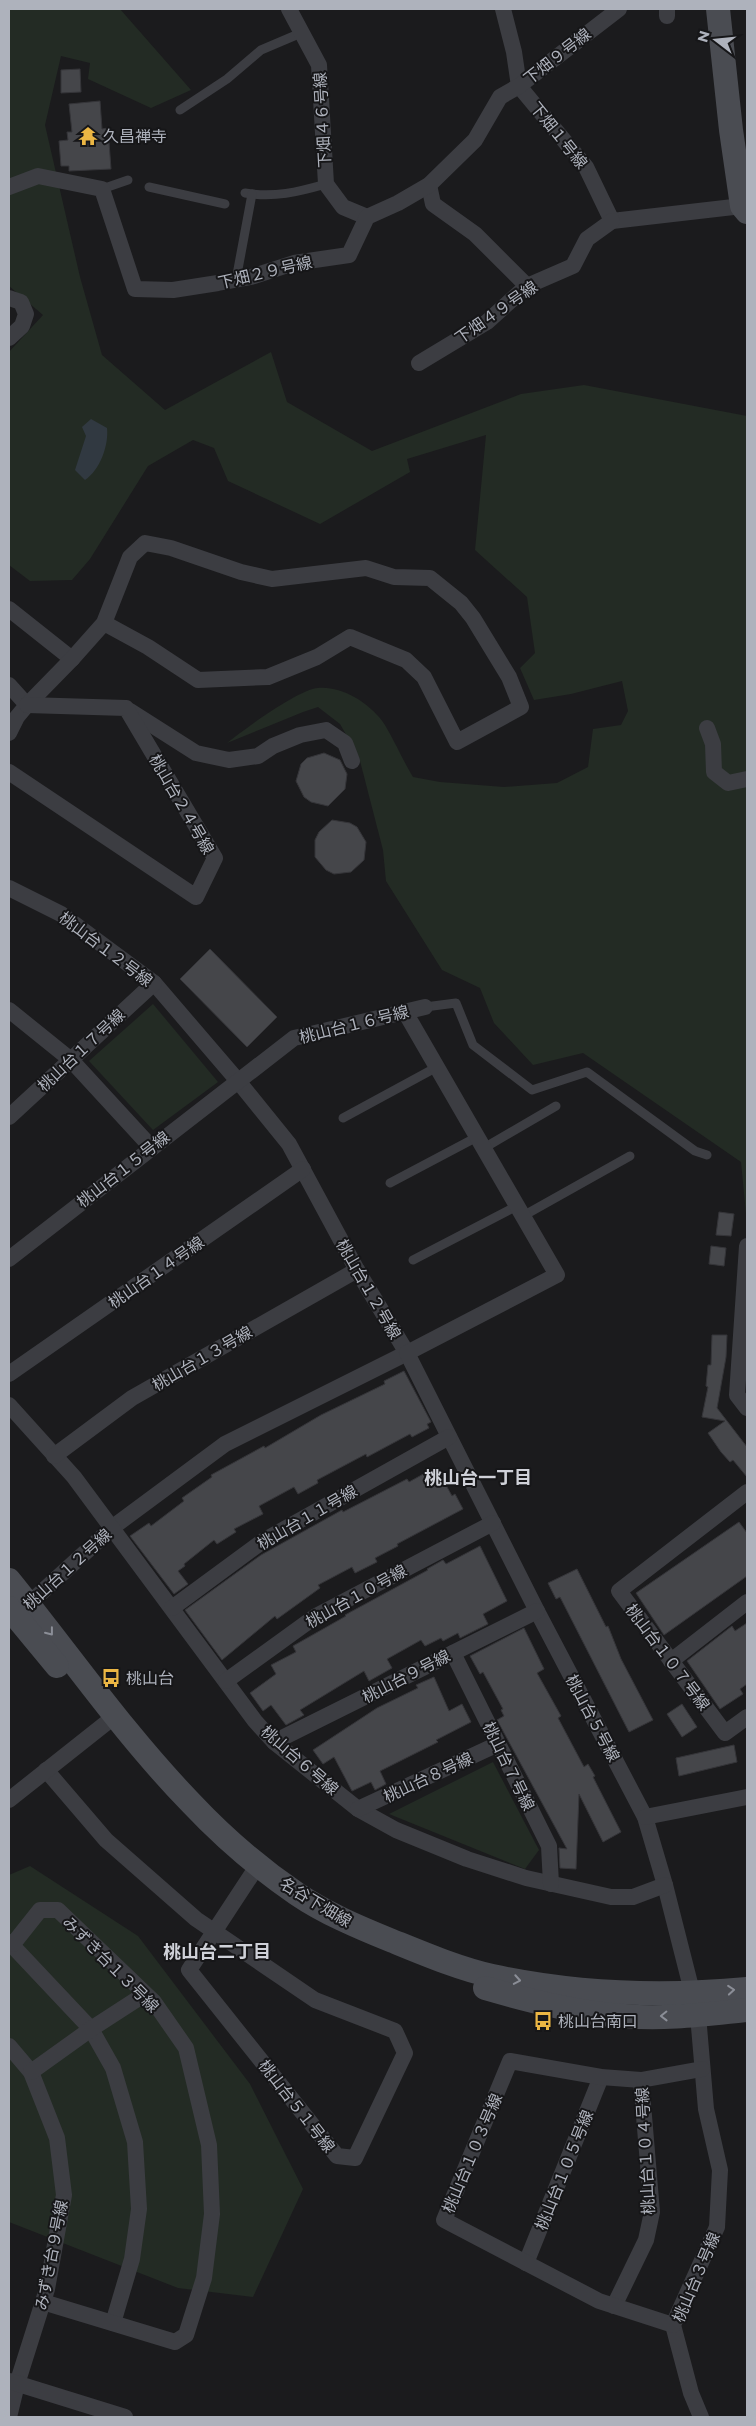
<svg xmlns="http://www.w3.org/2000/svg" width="756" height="2426" font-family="Montserrat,'Noto Sans JP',sans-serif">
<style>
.green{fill:#232b24}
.water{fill:#313941}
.building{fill:#45464a;stroke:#353539}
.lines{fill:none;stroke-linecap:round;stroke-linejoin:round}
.lane{stroke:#3c3d42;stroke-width:9}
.street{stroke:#3c3d42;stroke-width:16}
.secondary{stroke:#4a4c52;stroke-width:24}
.oneway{stroke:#8b8e97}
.labels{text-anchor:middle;stroke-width:4;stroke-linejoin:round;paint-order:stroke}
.street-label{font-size:16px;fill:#aeb2bc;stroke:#161618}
.poi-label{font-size:16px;fill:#aeb2bc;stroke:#161618;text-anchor:start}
.neighbourhood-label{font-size:18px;font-weight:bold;fill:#cfd1d8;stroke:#161618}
</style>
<rect width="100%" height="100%" fill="#1b1b1d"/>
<g class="green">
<path d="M9 9H120L191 90 151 108 88 79 90 63 61 56 45 125 80 277 102 355 165 410 271 352 287 402 372 451 521 394 584 385 747 416V1224L741 1162 583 1053 533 1065 494 1023 480 988 442 970 386 881 383 850 359 757 340 724 318 707 303 712 227 743C243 730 299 689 318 688 341 686 365 701 379 717 389 728 403 761 413 777L440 782 504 787 557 783 588 767 593 729 621 725 628 711 622 681 571 694 534 700 520 668 535 653 527 597 475 550 486 435 407 459 410 472 320 524 228 481 214 448 193 440 148 466 90 559 72 580 30 581 9 565V352L43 315 9 286Z"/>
<path d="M153 1004 218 1082 153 1130 89 1061Z"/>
<path d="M493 1762 539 1850 525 1869 389 1814Z"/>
<path d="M30 1866 138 1936 250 2084 303 2189 253 2297 178 2288 9 2222V1875Z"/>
</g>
<path class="water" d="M91 419 107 428C109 445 100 470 85 480L75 470 86 436 82 427Z"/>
<g class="building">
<path d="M80 69 81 92 61 93V70Z"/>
<path d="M100 101 102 129 108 128 111 169 69 171V166H61L59 141 68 140 67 132H72L69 104Z"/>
<path d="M324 753 340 760 347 774 345 789 328 806 311 802 304 797 296 781 301 764 307 758Z"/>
<path d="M332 820 350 823 357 827 366 842 364 860 351 872 334 874 326 870 315 857V840L319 832Z"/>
<path d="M210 949 277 1017 247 1047 180 979Z"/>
<path d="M719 1212 734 1214 731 1236 716 1235Z"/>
<path d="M711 1246 726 1248 724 1266 709 1264Z"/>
<path d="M712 1335H727L726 1357 717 1408 747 1447V1477L733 1460 730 1462 721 1452 708 1433 725 1421 702 1417 708 1387 706 1386 708 1365H711Z"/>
<path d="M404 1371 431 1422 427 1424 429 1428 412 1437 410 1434 367 1457 366 1454 317 1480 318 1483 298 1494 294 1487 259 1506 263 1514 234 1529 236 1532 217 1544 214 1540 184 1564 185 1566 178 1571 188 1584 174 1594 130 1536 149 1523 151 1526 184 1501 182 1498 212 1477 211 1475 264 1446 265 1448 321 1415 385 1384 384 1381Z"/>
<path d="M436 1467 452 1496 455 1494 463 1509 397 1544 398 1546 375 1558 377 1562 355 1573 352 1567 318 1585 320 1588 277 1619 275 1616 222 1660 185 1610 261 1555 342 1510 343 1512 407 1479 409 1482Z"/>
<path d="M739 1522 747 1533V1576L664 1635 636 1593Z"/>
<path d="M480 1546 507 1601 483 1614 488 1624 460 1638 458 1633 443 1641 441 1638 425 1646 421 1640 387 1659 392 1668 369 1681 364 1671 300 1710 304 1715 286 1725 271 1705 263 1711 250 1693 276 1674 271 1665 296 1652 293 1646 346 1616 345 1615 428 1570 427 1569 443 1560 446 1564Z"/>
<path d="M577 1569 606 1627 608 1626 621 1659 653 1720 629 1732 560 1597 556 1599 548 1583Z"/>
<path d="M747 1623V1684L740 1689 743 1694 720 1709 687 1661 732 1626 735 1631Z"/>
<path d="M524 1628 544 1669 537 1673 561 1716 558 1718 584 1767 588 1764 595 1776 593 1777 621 1832 603 1842 579 1794 576 1869 560 1868 559 1848 567 1849 497 1720 504 1716 501 1710 503 1709 483 1672 480 1674 470 1656Z"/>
<path d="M434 1677 449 1711 462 1704 471 1722 436 1740 438 1742 380 1771 386 1784 375 1790 371 1782 352 1791 334 1757 323 1764 313 1750 377 1708 418 1688 416 1685Z"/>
<path d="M682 1704 697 1727 682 1737 667 1714Z"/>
<path d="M734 1745 737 1762 679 1776 676 1758Z"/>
</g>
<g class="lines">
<g class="lane">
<path d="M180 110 227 79 261 50 301 33"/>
<path d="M149 187 225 204"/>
<path d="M102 189 128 180"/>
<path d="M245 193C274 198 298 192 326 184"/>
<path d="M236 280 252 194"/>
<path d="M425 1007 456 1003 473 1045 532 1090 587 1072 695 1151 707 1155"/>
<path d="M343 1118 437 1067"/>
<path d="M484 1148 556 1106"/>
<path d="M390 1183 477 1137"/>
<path d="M523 1216 630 1156"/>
<path d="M413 1260 517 1206"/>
</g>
<g class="street">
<path d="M289 9 319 65 326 184 343 207 367 217"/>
<path d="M503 9 514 52 519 86 586 167 612 221 742 206"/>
<path d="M667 9V16"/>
<path d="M429 185 433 204 475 234 527 286"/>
<path d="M9 187 38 176 102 189 135 289 173 290 218 283 251 277 294 263 349 255 367 217 398 203 429 185 475 140 500 97 519 86 619 9"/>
<path d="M9 298 21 302 26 314 22 326 9 338"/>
<path d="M419 363 487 322 527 286 573 266 587 239 612 221"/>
<path d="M9 609 72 659"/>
<path d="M9 685 27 705 17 717 9 733"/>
<path d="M27 705 72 659 104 623 130 557 145 543 171 548 241 572 272 579 366 568 394 577 430 578 461 603 473 618 509 677 521 707 457 742 424 677 406 660 350 637 317 657 268 677 198 680 148 647 104 623"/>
<path d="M130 711 196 753 229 760 258 756 273 746 300 735 326 730 345 743 352 761"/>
<path d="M707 728 713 744 714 772 728 783 747 779"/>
<path d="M9 772 196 897 215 858 126 708 27 705"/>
<path d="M9 888 61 914 154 983 238 1081 289 1144 357 1270 407 1353 225 1444 113 1527 21 1611"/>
<path d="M9 1010 71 1060 151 1147"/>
<path d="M405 1012 557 1275 407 1353 537 1611 645 1817 665 1885 698 2015 706 2109 720 2170 717 2227 673 2325 691 2393 701 2417"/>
<path d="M9 1117 154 983"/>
<path d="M747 1246 737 1395 747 1408"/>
<path d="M9 1259 294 1038 425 1007"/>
<path d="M9 1374 303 1169"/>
<path d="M9 1405 74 1477 255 1721 274 1742 358 1809 396 1830 467 1859 526 1878 611 1897H633L665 1885"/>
<path d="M54 1456 132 1398 357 1270"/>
<path d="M747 1492 619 1591 725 1733 747 1717"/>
<path d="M172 1608 263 1541 449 1437"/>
<path d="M453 1653 549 1846 551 1884"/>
<path d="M671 1661 747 1602"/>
<path d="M226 1681 316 1616 493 1523"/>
<path d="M274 1742 537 1611"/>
<path d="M46 1770 106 1840 196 1919 315 2000 395 2031 405 2053 355 2158 337 2156 189 1970 258 1865"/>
<path d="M9 1800 115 1716"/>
<path d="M358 1809 498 1744"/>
<path d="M645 1817 747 1797"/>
<path d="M9 1942 91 2029 113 2068 135 2142 139 2209 132 2259 113 2323"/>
<path d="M13 1944 40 1910H58L154 2002 186 2048 209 2145 212 2214 204 2278 186 2335 175 2342 43 2302"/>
<path d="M9 2046 31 2072 57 2138 64 2195 47 2289 17 2384 9 2417"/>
<path d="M31 2072 91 2029 145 1994"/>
<path d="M526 2263 601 2077"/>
<path d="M614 2306 646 2240 652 2212 641 2080"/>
<path d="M673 2325 599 2301 444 2220 510 2061 601 2077 641 2080 702 2069"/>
<path d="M9 2381 125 2417"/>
</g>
<g class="secondary">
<path d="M718 9 731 130 742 206 747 212"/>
<path d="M9 1580C69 1654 124 1734 191 1803 223 1837 259 1868 297 1894 325 1913 358 1927 390 1940 422 1953 457 1968 492 1976 576 1994 662 1997 747 1989"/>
<path d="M9 1608 57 1666"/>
<path d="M485 1988C530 2001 577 2013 624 2016 664 2020 707 2014 747 2010"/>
</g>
</g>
<defs><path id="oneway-chevron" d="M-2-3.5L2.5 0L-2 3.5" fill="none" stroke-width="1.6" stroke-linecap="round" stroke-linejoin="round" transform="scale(1.25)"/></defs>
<g class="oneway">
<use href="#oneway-chevron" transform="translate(50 1632) rotate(52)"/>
<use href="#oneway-chevron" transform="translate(517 1980) rotate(10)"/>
<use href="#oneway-chevron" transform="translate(731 1990) rotate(-5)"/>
<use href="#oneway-chevron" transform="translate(664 2016) rotate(179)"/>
</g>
<defs>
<g id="temple-bare" transform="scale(1.5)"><path d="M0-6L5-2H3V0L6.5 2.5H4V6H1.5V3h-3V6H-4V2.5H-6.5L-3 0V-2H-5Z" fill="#ebb644" stroke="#161618" stroke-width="2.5" paint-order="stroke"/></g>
<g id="bus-bare" transform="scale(1.5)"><path d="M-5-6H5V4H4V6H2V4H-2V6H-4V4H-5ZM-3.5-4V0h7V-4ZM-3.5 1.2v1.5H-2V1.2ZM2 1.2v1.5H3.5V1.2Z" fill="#ebb644" stroke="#161618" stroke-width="2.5" paint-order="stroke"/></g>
</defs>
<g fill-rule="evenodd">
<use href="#temple-bare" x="88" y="136"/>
<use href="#bus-bare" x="111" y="1678"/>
<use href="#bus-bare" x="543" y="2021"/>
</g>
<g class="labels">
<g class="street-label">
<text transform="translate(557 56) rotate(-38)" y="6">下畑９号線</text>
<text transform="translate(322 120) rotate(-93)" y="6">下畑４６号線</text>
<text transform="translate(559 135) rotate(51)" y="6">下畑１号線</text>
<text transform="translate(265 272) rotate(-13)" y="6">下畑２９号線</text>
<text transform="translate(496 312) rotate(-35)" y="6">下畑４９号線</text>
<text transform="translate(182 804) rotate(60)" y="6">桃山台２４号線</text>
<text transform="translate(106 949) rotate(37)" y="6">桃山台１２号線</text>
<text transform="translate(354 1024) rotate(-14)" y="6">桃山台１６号線</text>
<text transform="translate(81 1050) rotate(-43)" y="6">桃山台１７号線</text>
<text transform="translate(123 1169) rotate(-38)" y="6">桃山台１５号線</text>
<text transform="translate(156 1272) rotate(-35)" y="6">桃山台１４号線</text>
<text transform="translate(369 1289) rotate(60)" y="6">桃山台１２号線</text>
<text transform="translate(202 1358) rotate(-30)" y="6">桃山台１３号線</text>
<text transform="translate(307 1517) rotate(-30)" y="6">桃山台１１号線</text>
<text transform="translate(67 1569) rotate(-42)" y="6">桃山台１２号線</text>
<text transform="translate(356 1596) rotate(-29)" y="6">桃山台１０号線</text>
<text transform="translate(668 1657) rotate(53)" y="6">桃山台１０７号線</text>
<text transform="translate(406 1676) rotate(-27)" y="6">桃山台９号線</text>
<text transform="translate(593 1718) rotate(62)" y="6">桃山台５号線</text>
<text transform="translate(300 1760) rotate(41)" y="6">桃山台６号線</text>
<text transform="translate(509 1766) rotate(64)" y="6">桃山台７号線</text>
<text transform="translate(428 1777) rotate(-25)" y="6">桃山台８号線</text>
<text transform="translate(316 1902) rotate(31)" y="6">名谷下畑線</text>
<text transform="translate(111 1964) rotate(45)" y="6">みずき台１３号線</text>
<text transform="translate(297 2106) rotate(52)" y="6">桃山台５１号線</text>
<text transform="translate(645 2151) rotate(-93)" y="6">桃山台１０４号線</text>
<text transform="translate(472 2153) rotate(-67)" y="6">桃山台１０３号線</text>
<text transform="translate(564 2170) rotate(-68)" y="6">桃山台１０５号線</text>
<text transform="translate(51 2255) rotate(-79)" y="6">みずき台９号線</text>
<text transform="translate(696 2277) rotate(-67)" y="6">桃山台３号線</text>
</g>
<g class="poi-label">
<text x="103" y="142">久昌禅寺</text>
<text x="126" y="1684">桃山台</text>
<text x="558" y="2027">桃山台南口</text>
</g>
<g class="neighbourhood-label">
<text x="478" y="1484">桃山台一丁目</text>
<text x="217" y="1958">桃山台二丁目</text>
</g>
</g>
<rect width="756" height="2426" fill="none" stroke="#aeb2bc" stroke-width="20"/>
<g transform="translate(716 40) rotate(286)" stroke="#161618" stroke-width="4" paint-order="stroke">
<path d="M0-4L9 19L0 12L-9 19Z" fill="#aeb2bc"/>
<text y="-8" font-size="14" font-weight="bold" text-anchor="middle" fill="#aeb2bc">N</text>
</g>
</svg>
